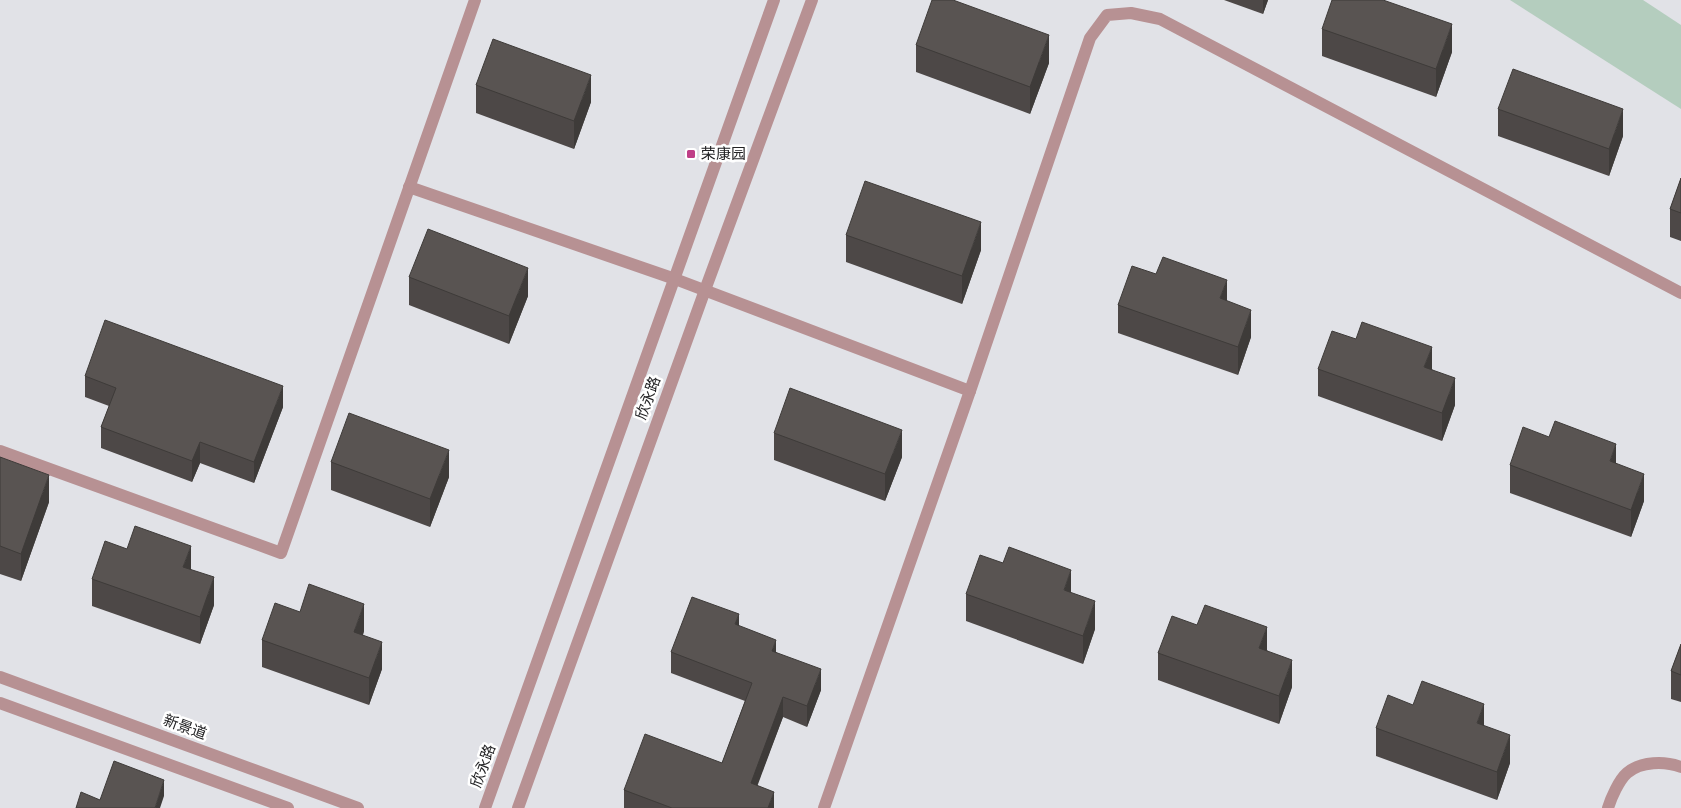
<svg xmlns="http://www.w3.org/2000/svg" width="1681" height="808" font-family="Jost,'Noto Sans SC',sans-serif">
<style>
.green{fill:#b4cdbe}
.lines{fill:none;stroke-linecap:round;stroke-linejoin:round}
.minor{stroke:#b79193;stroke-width:12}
.wall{fill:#4d4847}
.shaded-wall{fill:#3e3b39}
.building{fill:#595452;stroke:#3e3b39}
.poi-dot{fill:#bf3e87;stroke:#fff;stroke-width:2}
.labels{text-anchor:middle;stroke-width:5;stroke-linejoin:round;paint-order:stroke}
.poi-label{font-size:15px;fill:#222224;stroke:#fff;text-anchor:start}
.street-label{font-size:15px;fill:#222224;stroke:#fff}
</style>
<rect width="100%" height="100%" fill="#e1e2e7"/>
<path class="green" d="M1510 0H1643L1681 25V109Z"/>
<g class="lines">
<g class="minor">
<path d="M409 187 675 279 970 391"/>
<path d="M0 451 281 553 475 0"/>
<path d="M0 677 358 808"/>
<path d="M0 703 288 808"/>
<path d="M485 808 774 0"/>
<path d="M518 808 705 290 812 0"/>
<path d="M824 808 970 391 1090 38 1107 15 1131 13 1160 19 1681 293"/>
<path d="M1608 808C1611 798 1619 780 1627 773 1641 761 1665 761 1681 767"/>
</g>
</g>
<g class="wall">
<path d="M1224 0H1268L1263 14Z"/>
<path d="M1322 29 1452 52 1436 97 1322 56Z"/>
<path d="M916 45 1049 63 1030 114 916 72Z"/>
<path d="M476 85 591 102 574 149 476 113Z"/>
<path d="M1498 109 1623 136 1609 176 1498 136Z"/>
<path d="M1681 178V241L1670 237V209Z"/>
<path d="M846 235 981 250 962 304 846 262Z"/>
<path d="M1156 274 1227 301 1251 337 1238 375 1118 333V305Z"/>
<path d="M409 277 528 296 509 344 409 305Z"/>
<path d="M1318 369H1432L1455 405 1442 441 1318 396Z"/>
<path d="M85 376 283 407 254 483 200 463 192 482 101 448V427L109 406 85 397Z"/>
<path d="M774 433 902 457 885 501 774 460Z"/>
<path d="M0 457 49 502 21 581 0 574Z"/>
<path d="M331 462 449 477 430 527 331 490Z"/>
<path d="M1616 463 1644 501 1631 537 1510 493V465Z"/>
<path d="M127 549 191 569 214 605 200 644 92 606V579Z"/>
<path d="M966 594 1095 629 1083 664 966 621Z"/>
<path d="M300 612 364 631 363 635 382 669 369 705 262 667V640Z"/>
<path d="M1197 625 1267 650 1292 687 1279 724 1158 680V653Z"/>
<path d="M739 626 776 652 821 690 807 727 783 717 757 785 774 808H624V790L722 763 745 701 671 673V652Z"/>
<path d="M1681 644V702L1671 699V671Z"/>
<path d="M1413 705 1510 763 1497 800 1376 756V728Z"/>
</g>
<g class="shaded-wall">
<path d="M1263 0H1268L1263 14Z"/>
<path d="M1452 24V52L1436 97V69Z"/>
<path d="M1049 35V63L1030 114V87Z"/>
<path d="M591 75V102L574 149V121Z"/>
<path d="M1623 109V136L1609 176V149Z"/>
<path d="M981 222V250L962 304V276Z"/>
<path d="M528 268V296L509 344V316Z"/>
<path d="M1227 280V307L1220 298Z"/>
<path d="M1251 310V337L1238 375V347Z"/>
<path d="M1432 347V375L1424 367Z"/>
<path d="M1455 378V405L1442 441V413Z"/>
<path d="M283 386V407L254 483V462Z"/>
<path d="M902 430V457L885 501V474Z"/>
<path d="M200 442V463L192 482V461Z"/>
<path d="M1616 444V471L1610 461Z"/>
<path d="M449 450V477L430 527V499Z"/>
<path d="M1644 474V501L1631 537V510Z"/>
<path d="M49 475V502L21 581V554Z"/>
<path d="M191 546V573L183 567Z"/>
<path d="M1071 570V597L1064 590Z"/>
<path d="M214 577V605L200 644V617Z"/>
<path d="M1095 601V629L1083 664V636Z"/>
<path d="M364 604V631L354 659V632Z"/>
<path d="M739 614V635L735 624Z"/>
<path d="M1267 627V655L1259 648Z"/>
<path d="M776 640V660L772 651Z"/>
<path d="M382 642V669L369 705V678Z"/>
<path d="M1292 660V687L1279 724V696Z"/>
<path d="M821 669V690L807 727V706Z"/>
<path d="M783 697V717L751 803V783Z"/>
<path d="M1484 704V732L1477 723Z"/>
<path d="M1510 735V763L1497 800V772Z"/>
<path d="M164 780V796L160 808H155Z"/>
<path d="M774 792V808H768Z"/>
</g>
<g class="building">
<path d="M932 0H953L1049 35 1030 87 916 45Z"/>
<path d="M1332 0H1383L1452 24 1436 69 1322 29Z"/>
<path d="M493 39 591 75 574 121 476 85Z"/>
<path d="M1513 69 1623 109 1609 149 1498 109Z"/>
<path d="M1681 178V213L1670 209Z"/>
<path d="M865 181 981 222 962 276 846 235Z"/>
<path d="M428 229 528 268 509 316 409 277Z"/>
<path d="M1163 257 1227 280 1220 298 1251 310 1238 347 1118 305 1132 266 1156 274Z"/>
<path d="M105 320 283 386 254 462 200 442 192 461 101 427 116 388 85 376Z"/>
<path d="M1362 322 1432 347 1424 367 1455 378 1442 413 1318 369 1332 331 1356 339Z"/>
<path d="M790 388 902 430 885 474 774 433Z"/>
<path d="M349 413 449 450 430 499 331 462Z"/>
<path d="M1555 421 1616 444 1610 461 1644 474 1631 510 1510 465 1523 427 1549 437Z"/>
<path d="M0 457 49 475 21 554 0 546Z"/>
<path d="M135 526 191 546 183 567 214 577 200 617 92 579 105 541 127 549Z"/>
<path d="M1009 547 1071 570 1064 590 1095 601 1083 636 966 594 980 555 1003 563Z"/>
<path d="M309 584 364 604 354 632 382 642 369 678 262 640 275 603 300 612Z"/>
<path d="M692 597 739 614 735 624 776 640 772 651 821 669 807 706 783 697 751 783 774 792 768 808H672L624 790 645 734 722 763 752 683 671 652Z"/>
<path d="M1205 605 1267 627 1259 648 1292 660 1279 696 1158 653 1172 616 1197 625Z"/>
<path d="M1681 644V675L1671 671Z"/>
<path d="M1422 681 1484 704 1477 723 1510 735 1497 772 1376 728 1388 695 1413 705Z"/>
<path d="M114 761 164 780 155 808H76L81 792 100 800Z"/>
</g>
<rect class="poi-dot" x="686" y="149" width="10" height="10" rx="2.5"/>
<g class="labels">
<g class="poi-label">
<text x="701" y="159">荣康园</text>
</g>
<g class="street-label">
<text transform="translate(648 398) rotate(-70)" y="5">欣永路</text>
<text transform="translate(185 727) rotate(20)" y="5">新景道</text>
<text transform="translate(483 766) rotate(-70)" y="5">欣永路</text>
</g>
</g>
</svg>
